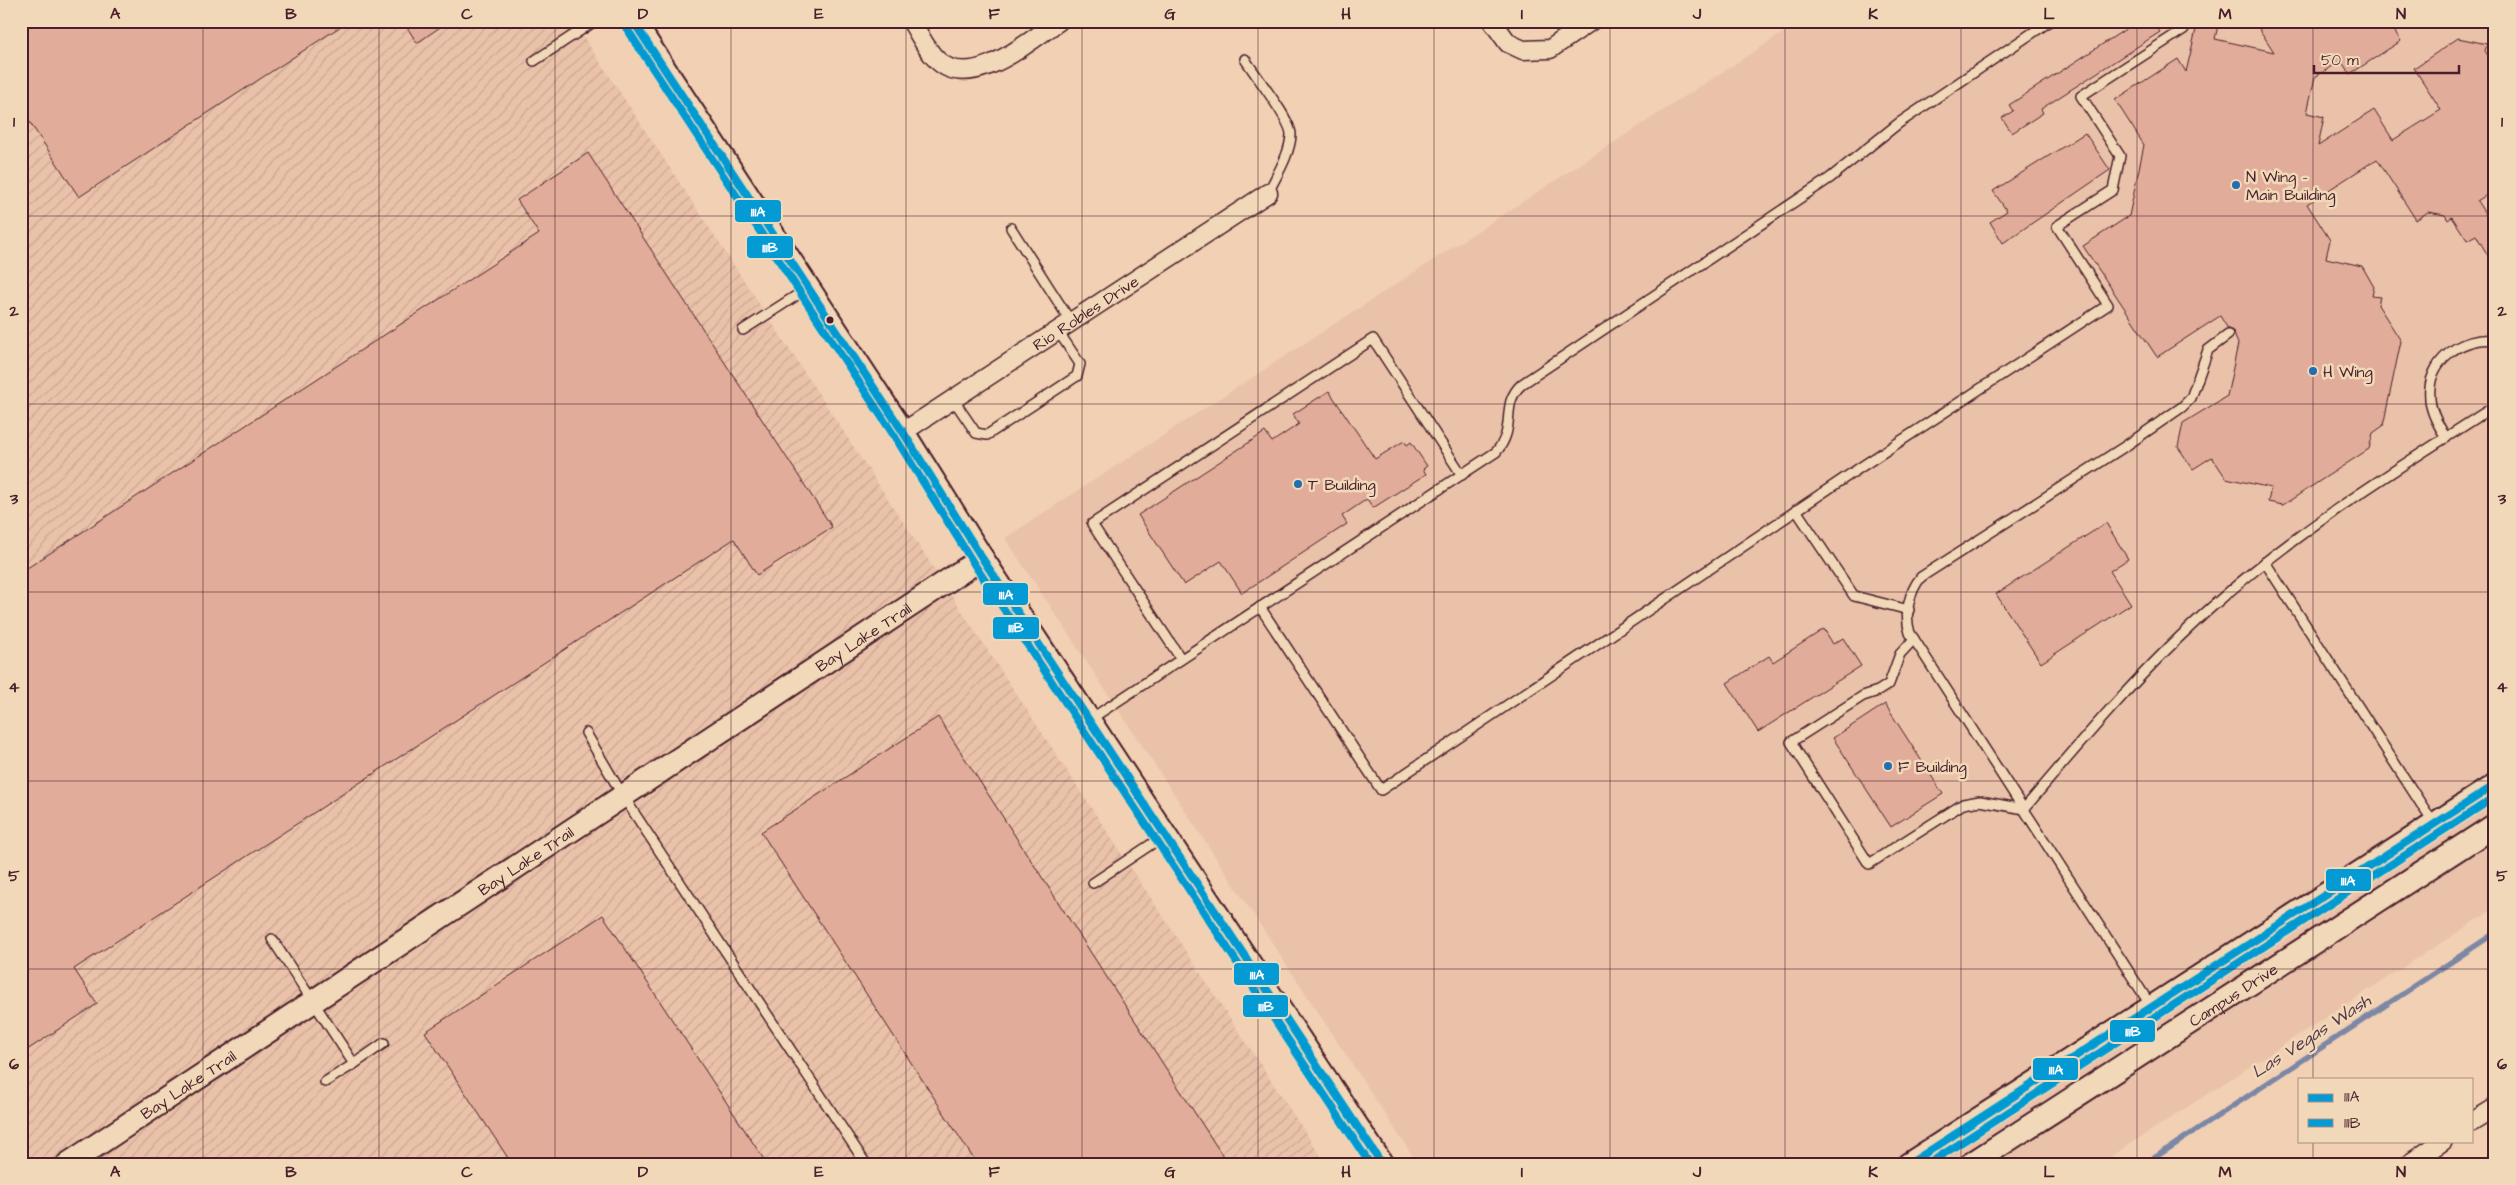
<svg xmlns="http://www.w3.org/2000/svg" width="2516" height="1185" font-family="'Architects Daughter',sans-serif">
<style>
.built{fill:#eac2a9}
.industrial{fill:url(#industrial-furrows)}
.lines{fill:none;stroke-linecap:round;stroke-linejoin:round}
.stream{stroke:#7b87a6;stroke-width:5.5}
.building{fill:#e1ac9a;stroke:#4a1f2b}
.service-casing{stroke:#4a1f2b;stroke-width:12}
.minor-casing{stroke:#4a1f2b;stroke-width:21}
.tertiary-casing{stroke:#4a1f2b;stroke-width:26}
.service{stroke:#f0d8b8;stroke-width:9}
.minor{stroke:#f0d8b8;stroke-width:18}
.tertiary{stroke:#f0d8b8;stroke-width:22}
.bus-1-casing{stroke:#f0d8b8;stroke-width:11}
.bus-2-casing{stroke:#f0d8b8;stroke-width:11}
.bus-1{stroke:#049ad3;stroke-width:8}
.bus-2{stroke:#049ad3;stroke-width:8}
.grid{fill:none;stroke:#4a1f2b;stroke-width:1;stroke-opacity:0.55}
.poi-dot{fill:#1f6fb2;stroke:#f0d8b8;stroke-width:2}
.bus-dot{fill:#4a1f2b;stroke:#f0d8b8;stroke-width:2}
.labels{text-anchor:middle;stroke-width:5;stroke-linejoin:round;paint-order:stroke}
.poi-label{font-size:16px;fill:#4a1f2b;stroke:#f0d8b8;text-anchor:start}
.street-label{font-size:16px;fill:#4a1f2b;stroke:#f0d8b8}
.water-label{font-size:18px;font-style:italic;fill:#56394a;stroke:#f0d8b8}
.line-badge{stroke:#f0d8b8;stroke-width:2}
.badge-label{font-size:14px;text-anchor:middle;font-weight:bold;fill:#fff}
.neatline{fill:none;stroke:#4a1f2b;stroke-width:2}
.grid-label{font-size:16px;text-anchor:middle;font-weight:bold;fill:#4a1f2b}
</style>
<defs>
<pattern id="industrial-furrows" width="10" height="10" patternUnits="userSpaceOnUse" patternTransform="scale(1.25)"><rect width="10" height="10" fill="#eac2a9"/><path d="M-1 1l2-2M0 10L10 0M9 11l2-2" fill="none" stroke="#caa692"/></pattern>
</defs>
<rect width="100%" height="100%" fill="#f2d0b4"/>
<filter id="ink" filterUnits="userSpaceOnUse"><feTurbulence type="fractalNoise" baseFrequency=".02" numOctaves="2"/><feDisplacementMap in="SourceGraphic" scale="10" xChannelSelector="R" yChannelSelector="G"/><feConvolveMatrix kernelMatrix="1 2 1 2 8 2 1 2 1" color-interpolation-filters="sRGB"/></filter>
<g filter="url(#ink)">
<path class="built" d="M1801 21H2495V908L2099 1164H1418L1005 538Z"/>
<path class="industrial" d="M21 21H573L1326 1164H21Z"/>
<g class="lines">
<path class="stream" d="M2145 1164 2495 933"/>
</g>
<g class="building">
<path d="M21 21H349L79 197 21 109Z"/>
<path d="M403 21H449L417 43Z"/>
<path d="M2138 21H2153L2160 32 2041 109 2043 113 2012 133 2002 118 2013 111 2009 105Z"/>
<path d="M2198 21H2219L2215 39 2274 52 2254 21H2388L2401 41 2350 74 2341 61 2315 77 2307 113 2324 117 2318 146 2374 110 2393 140 2441 110 2414 68 2458 38 2487 44 2485 51 2495 66V190L2477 201 2495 229V268L2476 235 2467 240 2452 217 2448 220 2445 215 2428 212 2416 220 2377 159 2307 204 2330 240 2326 258 2362 266 2374 287 2372 296 2380 297 2378 305 2401 341 2383 426 2373 433 2369 449 2283 505 2268 502 2271 488 2226 478 2212 457 2193 469 2178 447 2183 423 2227 396 2238 344 2233 331 2228 329 2220 316 2157 357 2083 246 2129 216 2144 145 2115 100 2178 59 2186 72Z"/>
<path d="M2085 133 2110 170 2003 243 1990 222 2007 211 1993 191Z"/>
<path d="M588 153 832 527 757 575 734 539 74 969 97 1004 21 1054V572L539 234 517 200Z"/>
<path d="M1329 391 1375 459 1404 441 1407 445 1411 442 1427 466 1423 469 1426 474 1373 508 1367 499 1342 516 1347 524 1242 593 1221 561 1184 585 1138 515 1265 432 1272 442 1299 424 1293 414Z"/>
<path d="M2106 523 2128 559 2110 571 2131 604 2041 663 1996 594Z"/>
<path d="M1824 629 1833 644 1843 638 1861 666 1758 732 1727 683 1769 656 1773 662Z"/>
<path d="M1885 704 1943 794 1891 827 1833 738Z"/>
<path d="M938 717 1228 1164H977L761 832Z"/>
<path d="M603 915 767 1164H512L425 1032Z"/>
</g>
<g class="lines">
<g class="service-casing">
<g id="service">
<path d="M1245 59C1254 74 1292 121 1291 135 1290 155 1276 176 1268 193"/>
<path d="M534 61 595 21"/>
<path d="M1011 228 1071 322"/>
<path d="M743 330 808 288"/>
<path d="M953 399 976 433 987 435 1077 376 1080 364 1058 331"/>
<path d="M2446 438C2439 426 2431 413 2430 399 2426 361 2461 336 2495 340"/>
<path d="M1796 510 1854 596 1909 610"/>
<path d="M2265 562 2434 824"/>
<path d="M1260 607 1381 790 1861 467 2108 305 2057 226 2113 190 2120 156 2081 96 2184 29 2179 21"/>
<path d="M1914 639 1900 654 1889 684 1878 691 1863 696 1791 742 1869 864 1963 804 1980 801 2024 809C2084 738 2144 667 2214 605 2300 528 2398 468 2495 406"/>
<path d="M1181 659 1092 524 1373 339 1462 475"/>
<path d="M1089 720 1496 452C1518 427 1499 405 1522 384L1830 178 1899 123 2050 21"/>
<path d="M586 733 623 796 866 1164"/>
<path d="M1093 883 1165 835"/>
<path d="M272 939 354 1064 384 1043"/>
<path d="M2151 1006 1910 633C1904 614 1909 592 1921 577L2127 445 2182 407 2191 398 2208 350 2228 335"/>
<path d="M325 1082 354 1064"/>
</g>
</g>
<g class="minor-casing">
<g id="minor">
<path d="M911 21C919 33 926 50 937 60 971 93 1029 41 1059 21"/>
<path d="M1492 21 1508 43 1523 50 1550 49 1591 21"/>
<path id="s1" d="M903 432 1268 193"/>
<path d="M2472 1122 2495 1108"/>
<path d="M2409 1164 2443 1141"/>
</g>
</g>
<g class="tertiary-casing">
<g id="tertiary">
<path d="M633 21 903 432 982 558 1382 1164"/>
<path id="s2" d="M68 1164 982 558"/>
<path d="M1909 1164 2495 785"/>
<path id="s3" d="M1971 1164 2495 825"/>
</g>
</g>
<use href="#service" class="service"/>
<use href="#minor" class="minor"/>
<use href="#tertiary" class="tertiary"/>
<g class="bus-1-casing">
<g id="bus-1">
<path d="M633 21 903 432 982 558 1382 1164"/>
<path d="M1909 1164 2495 785"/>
</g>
</g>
<g class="bus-2-casing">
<g id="bus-2">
<path d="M625 26 895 437 974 564 1370 1164"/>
<path d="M1928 1164 2495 797"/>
</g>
</g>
<use href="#bus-1" class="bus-1"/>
<use href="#bus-2" class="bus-2"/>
</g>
</g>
<path class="grid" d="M203 21V1164M379 21V1164M555 21V1164M731 21V1164M906 21V1164M1082 21V1164M1258 21V1164M1434 21V1164M1610 21V1164M1785 21V1164M1961 21V1164M2137 21V1164M2313 21V1079M21 216H2495M21 404H2495M21 592H2495M21 781H2495M21 969H2495M2313 1141V1164"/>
<g class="poi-dot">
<circle cx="2236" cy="185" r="5"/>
<circle cx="2313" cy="371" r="5"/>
<circle cx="1298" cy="484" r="5"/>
<circle cx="1888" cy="766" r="5"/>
</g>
<circle class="bus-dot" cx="830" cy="320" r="4.5"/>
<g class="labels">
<g class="poi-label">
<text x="2246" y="182">N Wing -<tspan x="2246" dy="18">Main Building</tspan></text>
<text x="2323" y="377">H Wing</text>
<text x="1308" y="490">T Building</text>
<text x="1898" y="772">F Building</text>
</g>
<g class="street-label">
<text dy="6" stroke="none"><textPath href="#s1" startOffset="218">Rio Robles Drive</textPath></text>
<text dy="6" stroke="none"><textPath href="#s2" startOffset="954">Bay Lake Trail</textPath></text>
<text dy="6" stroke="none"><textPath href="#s2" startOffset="549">Bay Lake Trail</textPath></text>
<text dy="6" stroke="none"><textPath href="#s3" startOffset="312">Campus Drive</textPath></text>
<text dy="6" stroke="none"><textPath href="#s2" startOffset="144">Bay Lake Trail</textPath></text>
</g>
<g class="water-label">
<text transform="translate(2311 1036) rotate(-33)" y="6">Las Vegas Wash</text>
</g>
</g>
<g class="line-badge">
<rect x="734" y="199" width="48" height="24" rx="5" fill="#049ad3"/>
<rect x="746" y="235" width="48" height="24" rx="5" fill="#049ad3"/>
<rect x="982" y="582" width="47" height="24" rx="5" fill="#049ad3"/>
<rect x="992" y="616" width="48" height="24" rx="5" fill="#049ad3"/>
<rect x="2325" y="868" width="47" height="24" rx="5" fill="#049ad3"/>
<rect x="1233" y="962" width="47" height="24" rx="5" fill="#049ad3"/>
<rect x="1242" y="994" width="47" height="24" rx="5" fill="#049ad3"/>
<rect x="2109" y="1019" width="47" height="24" rx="5" fill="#049ad3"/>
<rect x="2032" y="1057" width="47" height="24" rx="5" fill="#049ad3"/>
</g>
<g class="badge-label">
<text x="758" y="216">111A</text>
<text x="770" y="252">111B</text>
<text x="1006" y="599">111A</text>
<text x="1016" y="632">111B</text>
<text x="2348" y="885">111A</text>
<text x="1257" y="979">111A</text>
<text x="1266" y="1011">111B</text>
<text x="2133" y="1036">111B</text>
<text x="2056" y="1074">111A</text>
</g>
<rect width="2516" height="1185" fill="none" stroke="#f0d8b8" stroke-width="55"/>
<rect x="2298" y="1078" width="175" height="65" fill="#f0d8b8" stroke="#ae8e80"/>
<rect x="2308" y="1094" width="25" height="8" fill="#049ad3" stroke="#ae8e80"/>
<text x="2344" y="1102" font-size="15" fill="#4a1f2b">111A</text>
<rect x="2308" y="1119" width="25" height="8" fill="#049ad3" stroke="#ae8e80"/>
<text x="2344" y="1128" font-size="15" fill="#4a1f2b">111B</text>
<path d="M2314 65v8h145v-8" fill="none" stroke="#4a1f2b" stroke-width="2.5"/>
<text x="2321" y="65" font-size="15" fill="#4a1f2b" stroke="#f0d8b8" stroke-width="4" paint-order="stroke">50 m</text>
<rect x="28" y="28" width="2460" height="1130" class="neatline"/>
<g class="grid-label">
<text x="115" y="19">A</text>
<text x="291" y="19">B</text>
<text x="467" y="19">C</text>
<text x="643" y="19">D</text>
<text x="819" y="19">E</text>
<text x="994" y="19">F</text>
<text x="1170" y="19">G</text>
<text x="1346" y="19">H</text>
<text x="1522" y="19">I</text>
<text x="1697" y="19">J</text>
<text x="1873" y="19">K</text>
<text x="2049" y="19">L</text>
<text x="2225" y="19">M</text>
<text x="2401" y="19">N</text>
<text x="14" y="127">1</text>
<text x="2502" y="127">1</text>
<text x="14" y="316">2</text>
<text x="2502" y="316">2</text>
<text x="14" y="504">3</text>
<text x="2502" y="504">3</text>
<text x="14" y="692">4</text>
<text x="2502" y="692">4</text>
<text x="14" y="881">5</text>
<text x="2502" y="881">5</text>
<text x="14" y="1069">6</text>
<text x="2502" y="1069">6</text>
<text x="115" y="1177">A</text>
<text x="291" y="1177">B</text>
<text x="467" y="1177">C</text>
<text x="643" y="1177">D</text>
<text x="819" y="1177">E</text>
<text x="994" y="1177">F</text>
<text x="1170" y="1177">G</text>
<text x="1346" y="1177">H</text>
<text x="1522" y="1177">I</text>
<text x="1697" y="1177">J</text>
<text x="1873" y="1177">K</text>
<text x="2049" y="1177">L</text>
<text x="2225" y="1177">M</text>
<text x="2401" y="1177">N</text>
</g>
</svg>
